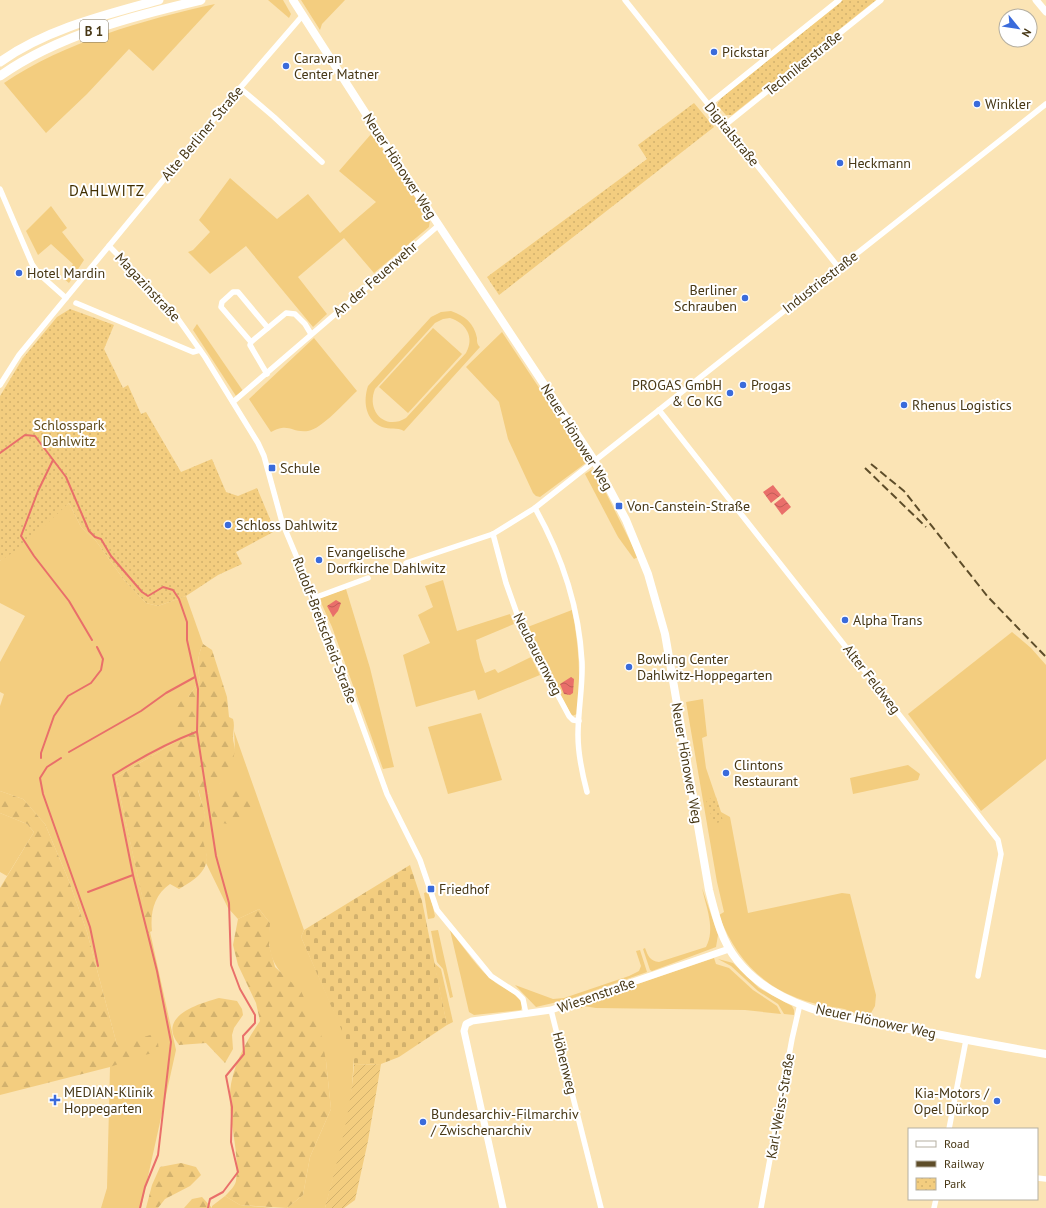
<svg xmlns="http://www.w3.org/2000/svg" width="1046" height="1208" font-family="'PT Sans',sans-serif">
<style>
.grass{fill:#f3cd7f;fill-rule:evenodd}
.forest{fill:url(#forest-firs)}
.cemetery{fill:url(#cemetery-stones)}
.park{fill:url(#park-dots)}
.garden{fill:url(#garden-furrows)}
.water{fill:url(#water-waves)}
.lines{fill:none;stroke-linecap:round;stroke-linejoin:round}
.stream{stroke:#e96f6a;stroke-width:2}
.minor{stroke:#fff;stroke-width:5.5}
.tertiary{stroke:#fff;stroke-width:7}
.secondary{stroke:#fff;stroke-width:8}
.primary{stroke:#fff;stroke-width:9}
.rail{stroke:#5e4d29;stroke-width:2;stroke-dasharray:8 4;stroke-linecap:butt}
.poi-dot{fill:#3a6bdb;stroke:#fff;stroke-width:1.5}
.labels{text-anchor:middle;stroke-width:4;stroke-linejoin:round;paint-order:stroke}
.shield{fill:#fff;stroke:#7e735b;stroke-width:1}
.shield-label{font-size:13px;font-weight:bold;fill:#473715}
.poi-label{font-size:14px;fill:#473715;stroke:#fff;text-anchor:start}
.street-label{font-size:14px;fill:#473715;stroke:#fff}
.park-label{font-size:14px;fill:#624b19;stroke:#fff}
.neighbourhood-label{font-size:15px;letter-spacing:1px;fill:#422f00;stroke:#fff}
</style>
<defs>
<pattern id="forest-firs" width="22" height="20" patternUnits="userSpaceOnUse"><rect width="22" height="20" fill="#f3cd7f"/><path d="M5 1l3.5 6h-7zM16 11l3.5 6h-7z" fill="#d2b16d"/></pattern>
<pattern id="cemetery-stones" width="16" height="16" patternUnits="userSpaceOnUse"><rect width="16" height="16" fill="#f3cd7f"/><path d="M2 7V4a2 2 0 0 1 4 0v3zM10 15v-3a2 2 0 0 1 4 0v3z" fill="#d2b16d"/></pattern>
<pattern id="park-dots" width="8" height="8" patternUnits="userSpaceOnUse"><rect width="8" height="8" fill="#f3cd7f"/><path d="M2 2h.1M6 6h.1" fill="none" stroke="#d2b16d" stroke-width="1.8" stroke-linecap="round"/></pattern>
<pattern id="garden-furrows" width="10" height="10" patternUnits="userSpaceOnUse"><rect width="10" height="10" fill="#f3cd7f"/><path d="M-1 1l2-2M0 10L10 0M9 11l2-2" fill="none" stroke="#d2b16d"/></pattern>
<pattern id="water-waves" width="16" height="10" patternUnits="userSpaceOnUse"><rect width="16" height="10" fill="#e96f6a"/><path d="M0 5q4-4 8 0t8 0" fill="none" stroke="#bf5c56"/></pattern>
</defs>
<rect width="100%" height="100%" fill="#fbe4b5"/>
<g class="grass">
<path d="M268 0H283L291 14 289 18Z"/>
<path d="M301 0H345L322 24 320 30Z"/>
<path d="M215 4 153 71 129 49 87 94 46 133 4 83C65 42 143 20 215 4Z"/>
<path d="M372 133 430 220 429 227 374 273 344 238 298 277 327 314 313 327 246 246 210 274 188 252 193 250 210 232 199 220 230 178 277 219 308 194 340 233 376 202 339 171Z"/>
<path d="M51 206 67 228 62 232 84 260 69 283 63 278 73 264 51 244 38 255 26 231Z"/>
<path d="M451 311C465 316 474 323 477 338 477 342 477 344 480 347L404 431C397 427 390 430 382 427 365 420 363 401 368 386L431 317 441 312ZM450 318C466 323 475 337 466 353L406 418C385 431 366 411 375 389L435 323 443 319Z"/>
<path d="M197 324 243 391 236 396 193 330Z"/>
<path d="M433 328 462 354 408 413 379 387Z"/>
<path d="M502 332 585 457 587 462 540 497 536 496 533 493 508 439 499 402 466 367Z"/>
<path d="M314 338 357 391C346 401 322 429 308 431 291 433 289 422 271 432L249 399Z"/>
<path d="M591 470 595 471 638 557 634 559 618 537 585 474Z"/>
<path d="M69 503 81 527 96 541 124 580 146 603 158 606 186 596 203 644C197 656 197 667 200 680L188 697 177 706V741L116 777 176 1050 141 1208H101L107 1188 110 1067 117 1045 87 932 69 881 45 824 23 799 0 791V706L4 694 0 692V662L25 616 0 603V561Z"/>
<path d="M443 580 457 631 510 614 514 624 476 640 480 659 485 673 495 669 498 673 531 657 540 675 478 700 475 690 416 707 403 655 430 643 418 615 433 607 425 586Z"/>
<path d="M346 589 370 668 394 767 383 769 332 627 319 598Z"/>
<path d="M572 610C579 646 581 678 577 714L572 716 542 661 525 628Z"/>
<path d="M1012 632 1031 648 1046 665V759L981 811 908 714Z"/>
<path d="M703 699 707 736 702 738 706 768 721 812 730 817 748 913 842 893 850 894 876 995 875 1006 871 1013C861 1018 849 1009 839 1008 779 1001 740 971 719 915L724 912 717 882 686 702Z"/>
<path d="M481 713 502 780 448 794 428 727Z"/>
<path d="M234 731 304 930 301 937 354 1056 351 1101 345 1135 325 1208H287L303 1195 310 1157 331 1109 326 1061 285 977C269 961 267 944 270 923L259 909 238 919 228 908 206 863 207 856 203 844 202 826 205 815 198 789 208 794 220 783 235 749Z"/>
<path d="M908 765 920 774 918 780 853 794 850 778Z"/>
<path d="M0 813 27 824 34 832 7 876 0 872Z"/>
<path d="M702 888 718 935 716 947 652 971 650 970 643 949 645 948C648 956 650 961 659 962L706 947C716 929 706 907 702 888Z"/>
<path d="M429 891 435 916 434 918 428 919 424 893Z"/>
<path d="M438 930 453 997 450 998 443 969 437 962 431 931Z"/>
<path d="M450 930C464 947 478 970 496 983 505 990 526 996 521 1010L474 1015 469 1012Z"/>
<path d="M640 950 647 972 570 999 536 1007 515 985 553 999 564 998 629 976 639 971 641 966 636 951Z"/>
<path d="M714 958 716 964 729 968 753 990 777 1006 781 1014 745 1010 596 1008 583 1006 582 1008 570 1007Z"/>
<path d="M718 959 733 963 759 988 792 1006 794 1010V1015L784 1014 778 1004 758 991 731 966Z"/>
<path d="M434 963 441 969 453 1022 447 1025Z"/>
<path d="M225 1196 240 1205 274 1208H212V1206Z"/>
</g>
<g class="forest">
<path d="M203 644 212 650 227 697 229 717 233 719C235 726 233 731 233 738 233 742 235 746 235 750 233 765 221 788 208 794L198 790C200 798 203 806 205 814 205 818 203 833 203 839 203 845 207 851 207 857 207 873 191 882 179 889L170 884C154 895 150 913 152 931L148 933 145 923 143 901 116 777 177 741V706L184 697H188L200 680C197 667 197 656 203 644Z"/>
<path d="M245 789 254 799 246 817 228 824 215 822C200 799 226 790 245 789Z"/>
<path d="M0 791 23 799 45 824 69 881 87 932 117 1045 157 1033 159 1052 144 1055 110 1067 0 1095V888L34 832 27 824 0 813Z"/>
<path d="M259 909 270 923 269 945 275 967 301 991 321 1034 326 1061 331 1109 310 1157 303 1195 287 1208 240 1205 225 1196C229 1192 235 1186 236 1181 240 1151 228 1121 230 1092 232 1067 246 1041 260 1021L256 1003 238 965 233 945 238 919Z"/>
<path d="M219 998 237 1001 242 1009 243 1015 234 1028 232 1035 233 1049 225 1063 206 1043 179 1045C177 1042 174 1038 173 1034 167 1012 205 1002 219 998Z"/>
<path d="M181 1163 196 1167 201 1175 190 1186 165 1199 158 1208H146L152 1185 160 1167Z"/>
<path d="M202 1197 212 1208H184L192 1199Z"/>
</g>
<path class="cemetery" d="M410 865 422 901 447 1025 399 1057 381 1064 354 1065 353 1056 301 937 304 930Z"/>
<g class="park">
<path d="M843 0H876L732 115H726L717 105 721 98Z"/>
<path d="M694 103 714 127 499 295 487 277 647 159 638 145Z"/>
<path d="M70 309 114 325 104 349 123 388 128 385 141 414 146 412 181 472 212 459 226 492 238 496 257 488 275 531 236 552 242 564 218 575 186 596 158 606 146 603 124 580 96 541 81 527 69 503 24 545 0 561V396L23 358 57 317Z"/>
<path d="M716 797 723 821 714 824 706 800Z"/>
</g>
<path class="garden" d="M381 1064 368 1141 355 1200 344 1208H325C338 1158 350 1117 354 1065Z"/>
<g class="water">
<path d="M773 485 781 495 771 503 763 492Z"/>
<path d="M783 497 791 507 782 515 774 504Z"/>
<path d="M336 600 341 603 338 611 333 617 327 606Z"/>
<path d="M571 677 574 679 573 693 570 695 564 694 560 684Z"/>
</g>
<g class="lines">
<g class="stream">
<path d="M0 453 25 435 35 436 66 477 89 531 95 537 101 539 111 556 142 592 148 596 163 587 173 590 179 599 187 622V640L198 689 197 732 216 856 229 903 231 965 240 989 255 1015V1023L243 1036 244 1054 226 1076 232 1107 231 1142 238 1172 223 1192 210 1199 208 1208"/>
<path d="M53 460 38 491 21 536 34 556 69 601 92 640"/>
<path d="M69 752 141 711 166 693 195 677"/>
<path d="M41 758V753L54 716 68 696 91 683 101 670 103 659 97 647"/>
<path d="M61 758 47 767 40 778 43 794 90 927 98 966"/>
<path d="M88 892 133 875"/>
<path d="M140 1208 145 1187 158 1155 171 1042 157 971 133 875 113 775C140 758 167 743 196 732"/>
</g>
<g class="minor">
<path d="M625 0 839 268"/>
<path d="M240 88 274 117 322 162"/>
<path d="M708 105 839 0"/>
<path d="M725 125 881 0"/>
<path d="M0 189 32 264 39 274 66 298"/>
<path d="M109 246 171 309 205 357 258 443 264 456 282 522 329 634 387 794 420 860 437 910 491 976 517 993 523 999 526 1014"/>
<path d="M76 303 193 352 200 350"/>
<path d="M251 342 221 307 222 302 233 292H238L268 328"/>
<path d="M267 374 250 345 251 342 286 313 295 314 305 324 311 334"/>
<path d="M0 385 19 355 221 110 303 15"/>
<path d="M233 402 439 225"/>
<path d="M659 410 998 840 1001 854 978 976"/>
<path d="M535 508C562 556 579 606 582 662 583 686 578 710 578 735 578 754 582 773 587 792"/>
<path d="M493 534 506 583 522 628 569 716 573 720 579 721"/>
<path d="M406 563 493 534 535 508 1046 104"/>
<path d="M314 598 368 578"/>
<path d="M551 1010 601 1208"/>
<path d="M949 1129 966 1040"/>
<path d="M1037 1178 1046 1179"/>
<path d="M761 1208 792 1039 800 1004"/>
<path d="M934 1208 936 1199"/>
</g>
<g class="tertiary">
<path d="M1036 0 1046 12"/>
<path d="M503 1208 464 1031 466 1024 472 1021 551 1010 729 949"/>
</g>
<path class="secondary" d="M293 0 393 156 594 460 626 520 648 574 665 634 709 890C715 913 721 941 737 960 780 1015 863 1021 926 1032 966 1040 1006 1047 1046 1054"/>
<g class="primary">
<path d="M0 62C46 29 105 15 159 0"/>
<path d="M0 76C58 35 133 16 201 0"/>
</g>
<g class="rail">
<path d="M871 464 904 491 988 597 1046 657"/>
<path d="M865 468 926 527"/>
</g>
</g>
<g class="poi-dot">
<circle cx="714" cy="52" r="4"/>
<circle cx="286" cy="66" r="4"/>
<circle cx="977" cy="104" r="4"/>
<circle cx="840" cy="163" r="4"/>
<circle cx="19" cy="273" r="4"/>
<circle cx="745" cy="298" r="4"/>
<circle cx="743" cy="385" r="4"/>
<circle cx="730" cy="393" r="4"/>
<circle cx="904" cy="405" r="4"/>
<rect x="268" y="464" width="8" height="8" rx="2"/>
<rect x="615" y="502" width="8" height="8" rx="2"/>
<circle cx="228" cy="525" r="4"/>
<circle cx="319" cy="560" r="4"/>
<circle cx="845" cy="620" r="4"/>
<circle cx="629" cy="667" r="4"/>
<circle cx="726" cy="773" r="4"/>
<rect x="427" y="885" width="8" height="8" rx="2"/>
<path d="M53 1094h4v4h4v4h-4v4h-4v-4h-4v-4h4z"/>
<circle cx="997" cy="1101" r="4"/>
<circle cx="423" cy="1122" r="4"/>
</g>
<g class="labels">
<rect class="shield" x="80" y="20" width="28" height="22" rx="3"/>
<g class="shield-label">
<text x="94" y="36">B 1</text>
</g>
<g class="poi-label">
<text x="722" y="57">Pickstar</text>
<text x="294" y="63">Caravan<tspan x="294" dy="16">Center Matner</tspan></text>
<text x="985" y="109">Winkler</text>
<text x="848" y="168">Heckmann</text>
<text x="27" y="278">Hotel Mardin</text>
<text x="737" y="295" text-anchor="end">Berliner<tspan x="737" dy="16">Schrauben</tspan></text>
<text x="722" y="390" text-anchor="end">PROGAS GmbH<tspan x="722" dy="16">&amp; Co KG</tspan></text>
<text x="751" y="390">Progas</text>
<text x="912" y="410">Rhenus Logistics</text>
<text x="280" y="473">Schule</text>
<text x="627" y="511">Von-Canstein-Straße</text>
<text x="236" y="530">Schloss Dahlwitz</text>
<text x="327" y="557">Evangelische<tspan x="327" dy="16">Dorfkirche Dahlwitz</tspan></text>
<text x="853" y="625">Alpha Trans</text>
<text x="637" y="664">Bowling Center<tspan x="637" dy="16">Dahlwitz-Hoppegarten</tspan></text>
<text x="734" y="770">Clintons<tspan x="734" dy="16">Restaurant</tspan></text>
<text x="439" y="894">Friedhof</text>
<text x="64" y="1097">MEDIAN-Klinik<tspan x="64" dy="16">Hoppegarten</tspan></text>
<text x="989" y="1098" text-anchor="end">Kia-Motors /<tspan x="989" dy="16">Opel Dürkop</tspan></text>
<text x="431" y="1119">Bundesarchiv-Filmarchiv<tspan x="431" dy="16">/ Zwischenarchiv</tspan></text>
</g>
<g class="street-label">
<text transform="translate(803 63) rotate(-39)" y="5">Technikerstraße</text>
<text transform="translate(202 133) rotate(-50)" y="5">Alte Berliner Straße</text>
<text transform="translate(732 134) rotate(51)" y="5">Digitalstraße</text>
<text transform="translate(400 166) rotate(57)" y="5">Neuer Hönower Weg</text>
<text transform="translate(375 279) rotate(-41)" y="5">An der Feuerwehr</text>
<text transform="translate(820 282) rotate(-38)" y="5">Industriestraße</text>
<text transform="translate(148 287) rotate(47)" y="5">Magazinstraße</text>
<text transform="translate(577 437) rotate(58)" y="5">Neuer Hönower Weg</text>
<text transform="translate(325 630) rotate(69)" y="5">Rudolf-Breitscheid-Straße</text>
<text transform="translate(538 654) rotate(63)" y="5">Neubauernweg</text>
<text transform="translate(872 679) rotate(52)" y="5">Alter Feldweg</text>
<text transform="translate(687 763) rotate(80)" y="5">Neuer Hönower Weg</text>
<text transform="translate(596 995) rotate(-19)" y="5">Wiesenstraße</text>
<text transform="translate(876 1021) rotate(12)" y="5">Neuer Hönower Weg</text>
<text transform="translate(565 1063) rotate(76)" y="5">Höhenweg</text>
<text transform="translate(780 1106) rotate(-80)" y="5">Karl-Weiss-Straße</text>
</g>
<g class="park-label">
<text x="69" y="430">Schlosspark<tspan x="69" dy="16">Dahlwitz</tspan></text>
</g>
<g class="neighbourhood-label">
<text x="107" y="196">DAHLWITZ</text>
</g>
</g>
<rect x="908" y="1128" width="130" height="72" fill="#ffffff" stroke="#b5afa1"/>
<rect x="916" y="1141" width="20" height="6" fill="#ffffff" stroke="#b5afa1"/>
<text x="944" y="1148" font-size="12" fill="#473715">Road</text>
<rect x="916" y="1161" width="20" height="6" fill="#5e4d29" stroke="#b5afa1"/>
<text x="944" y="1168" font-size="12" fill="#473715">Railway</text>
<rect x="916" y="1178" width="20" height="12" fill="url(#park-dots)" stroke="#b5afa1"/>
<text x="944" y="1188" font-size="12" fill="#473715">Park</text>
<g transform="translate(1018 28) rotate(120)"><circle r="19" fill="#ffffff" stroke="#b5afa1"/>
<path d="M0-3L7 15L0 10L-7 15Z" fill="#3a6bdb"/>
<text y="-6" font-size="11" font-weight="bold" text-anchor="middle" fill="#473715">N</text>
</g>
</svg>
